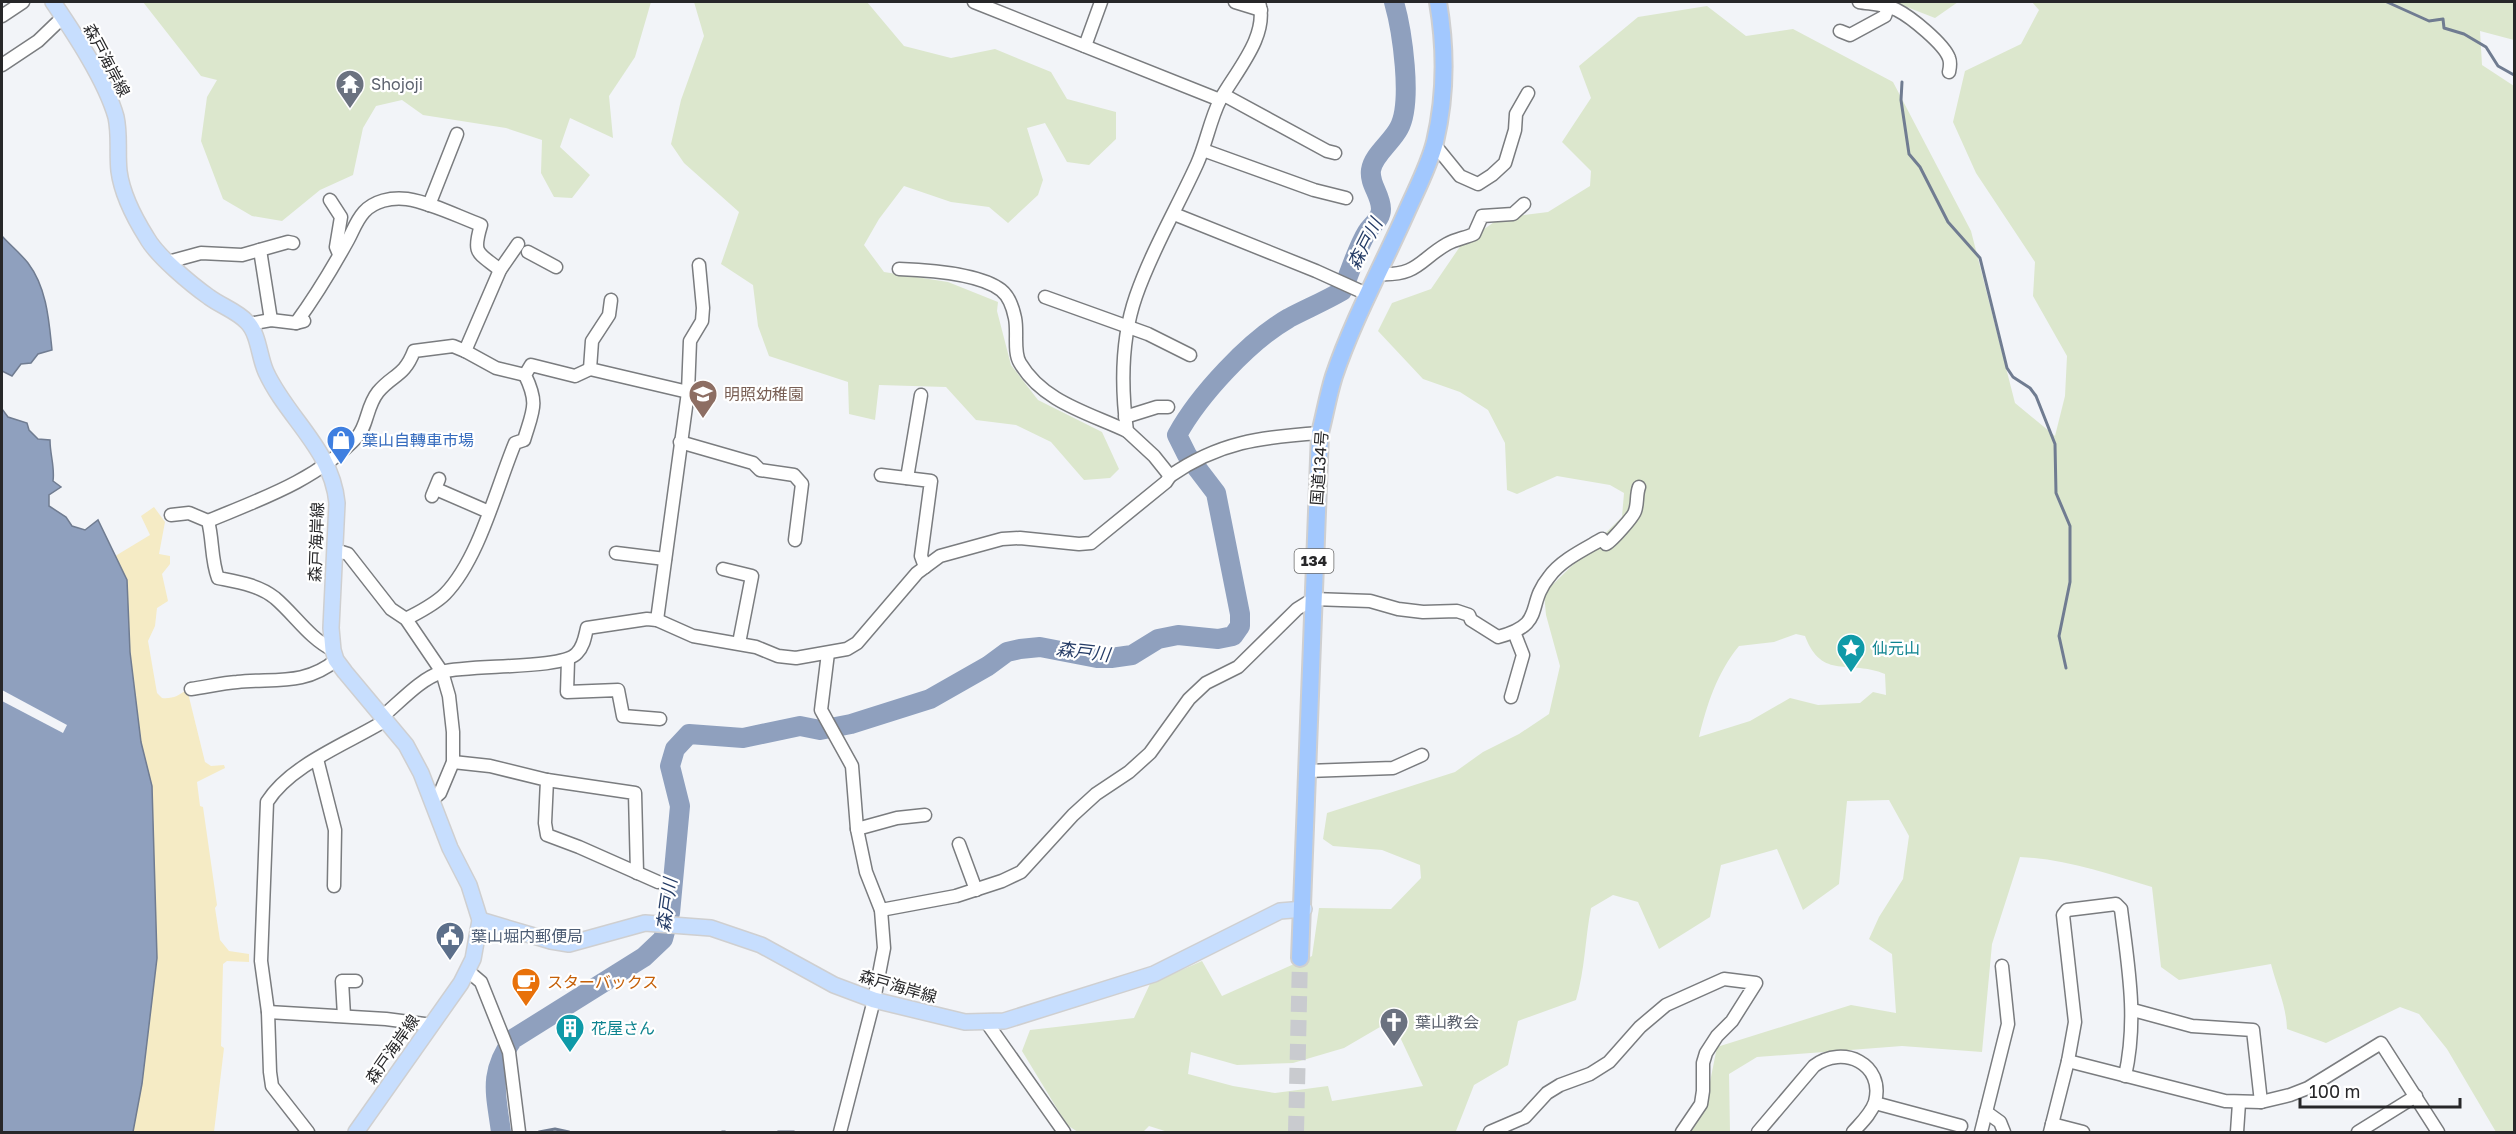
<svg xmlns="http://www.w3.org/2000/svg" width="2516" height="1134" font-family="'Golos Text','Noto Sans JP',sans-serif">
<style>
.green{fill:#dce7cd;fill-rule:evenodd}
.sand{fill:#f5ebc5}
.water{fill:#8fa0be;stroke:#707c91;stroke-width:1.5}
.pier{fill:#f2f4f8}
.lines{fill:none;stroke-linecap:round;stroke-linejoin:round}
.stream{stroke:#707c91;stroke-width:3}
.river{stroke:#8fa0be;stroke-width:20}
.highway-tunnel{stroke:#c9cbcf;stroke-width:16;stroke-dasharray:16 8;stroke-linecap:butt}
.minor-casing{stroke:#7a7c7f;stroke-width:15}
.major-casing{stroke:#cfcfd0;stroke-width:18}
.highway-casing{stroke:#cfcfd0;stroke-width:20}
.minor{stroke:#fff;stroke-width:12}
.major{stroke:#c7defe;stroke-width:15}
.highway{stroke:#a2c8fe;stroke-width:16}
.labels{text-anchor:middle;stroke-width:4.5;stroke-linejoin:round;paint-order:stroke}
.shield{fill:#fff;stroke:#686869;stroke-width:1.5}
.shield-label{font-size:15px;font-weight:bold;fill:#272729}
.street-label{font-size:16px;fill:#272729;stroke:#fff}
.worship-label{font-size:16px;fill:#5b616d;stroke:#fff;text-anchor:start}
.education-label{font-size:16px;fill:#785e54;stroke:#fff;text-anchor:start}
.shop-label{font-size:16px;fill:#366cbe;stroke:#fff;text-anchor:start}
.culture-label{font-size:16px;fill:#0d838f;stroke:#fff;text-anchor:start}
.service-label{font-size:16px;fill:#4e5e75;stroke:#fff;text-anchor:start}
.food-label{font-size:16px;fill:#c56008;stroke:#fff;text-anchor:start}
.water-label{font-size:18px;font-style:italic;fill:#263d67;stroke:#fff}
</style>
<rect width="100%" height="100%" fill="#f2f4f8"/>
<g class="green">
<path d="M143 2H651L635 57 609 96 613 138 570 118 560 147 590 175 572 198 554 197 541 173 542 140 506 128 423 115 402 100 376 106 363 128 353 175 320 190 282 221 252 216 223 199 201 141 207 97 217 80 201 76Z"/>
<path d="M694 2H867L904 46 951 58 995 49 1051 72 1067 99 1116 112V139L1089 165 1067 162 1045 123 1027 128 1043 180 1038 195 1008 223 989 207 951 202 904 186 879 219 864 245 884 272 948 282 998 302 997 311 1011 365 1038 400 1102 432 1119 469 1110 478 1084 480 1051 442 1016 425 976 420 946 387 879 385 875 420 849 414 848 382 769 356 758 326 753 285 721 264 739 212 684 163 671 144 681 100 704 36Z"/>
<path d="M1894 2H1958L1935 18Z"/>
<path d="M2032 2H2514V40L2480 31 2482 65 2514 86V1132H2496L2447 1049 2419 1014 2400 1007 2326 1043 2287 1029C2286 1004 2277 988 2271 964L2179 980 2161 967 2152 887C2109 874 2065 859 2020 857L1992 944 1982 1052 1902 1046 1757 1057 1729 1074 1730 1132H1690L1707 1097 1717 1047 1851 1005 1896 1013 1892 954 1869 939 1879 917 1903 879 1909 836 1889 800 1847 801 1839 884 1803 910 1777 849 1721 865 1710 917 1659 949 1638 902 1613 895 1591 908C1585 939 1585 970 1576 1000L1518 1021 1508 1065 1474 1085 1456 1131 1449 1132H1168L1149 1126 1143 1132H1078L1067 1125 1022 1051 1030 1030 1134 1018 1150 984 1202 961 1222 996 1312 956 1319 908 1391 909 1421 878 1420 865 1382 850 1333 846 1323 839 1327 813 1455 772 1483 752 1519 734 1549 714 1560 666 1546 615 1544 593 1622 517 1624 493 1610 485 1557 476 1517 494 1507 490 1505 443 1488 410 1460 392 1423 379 1378 331 1392 303 1431 289 1461 245 1500 218 1548 212 1590 186 1591 171 1562 142 1591 98 1579 66 1638 17 1707 6 1746 36 1793 29 1893 82 1971 231 2015 403 2055 436 2065 396 2067 356 2033 296 2035 262 1976 173 1953 122 1965 71 2021 44 2039 10ZM1796 634 1805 636C1822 681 1850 659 1885 674L1886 695 1873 692 1860 703 1818 705 1790 698 1750 721 1699 737C1707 704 1717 673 1739 646L1774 642ZM1380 1027 1399 1035 1423 1086 1332 1101 1328 1086 1275 1093 1233 1086 1188 1074 1191 1052 1237 1065 1293 1063 1344 1048Z"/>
</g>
<path class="sand" d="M154 507 165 522 159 554 170 556V564L162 574 168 601 157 608 155 626 148 641 157 693 162 698C172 699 179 696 187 689L205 762 211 766 224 765 225 768 197 782 200 806 203 807 217 905 215 908 220 940 229 951 249 954V962L227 961 223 964 221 1046 224 1048 214 1132H111L107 561 150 535 141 516Z"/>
<g class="water">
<path d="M2 236C10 245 21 254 28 263 47 288 49 321 52 350L38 354 31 363 21 364 12 376 2 371Z"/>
<path d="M2 409 8 417 27 423 29 430 38 439 50 440C50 455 55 467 53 481L61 487 49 495V506L66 517 72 526 85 530 98 520 127 580 130 652 141 742 152 786 157 958 142 1084 133 1132H2Z"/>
</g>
<path class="pier" d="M2 690 67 725 63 733 2 701Z"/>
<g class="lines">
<g class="stream">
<path d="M2387 2 2429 21 2443 19 2444 28 2464 34 2486 47 2498 66 2514 75"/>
<path d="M1902 82 1901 100 1909 154 1920 167 1948 222 1980 258 2007 368 2013 377 2030 388 2036 396 2055 444 2056 493 2070 526V582L2059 636 2066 668"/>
<path d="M539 1132 555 1129 569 1132"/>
<path d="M722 1132H725"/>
<path d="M778 1132H794"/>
</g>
<path class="river" d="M501 1132C496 1093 488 1074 513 1039L644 957 663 939 670 913 680 806 670 766 675 749 689 734 743 738 800 726 820 730 851 724 930 699 988 666 1007 652 1020 649 1040 647 1097 658H1111L1132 655 1158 639 1178 635 1218 639 1233 636 1240 626V614L1216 493 1187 455 1177 435C1199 395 1249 341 1289 318 1306 309 1325 301 1342 291 1350 273 1357 248 1367 232 1372 224 1381 220 1381 209 1381 195 1369 184 1371 170 1373 155 1392 142 1399 128 1413 102 1402 30 1394 2"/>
<path class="highway-tunnel" d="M1296 1132 1300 958"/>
<g class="minor-casing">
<g id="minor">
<path d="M974 2 1220 100"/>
<path d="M1235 2 1261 10"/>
<path d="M1259 2C1269 36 1236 71 1220 100 1210 120 1206 144 1197 164 1177 208 1152 250 1136 296 1121 339 1121 386 1127 431L1154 456 1170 476C1219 442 1261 437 1320 433"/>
<path d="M1859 2C1871 4 1886 4 1897 10 1911 17 1944 44 1949 58 1951 63 1950 67 1949 72"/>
<path d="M2 16 23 2"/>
<path d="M1840 31 1850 35 1885 16 1888 7"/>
<path d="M1085 46 1101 2"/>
<path d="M2 65 38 41 63 17"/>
<path d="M1224 95 1327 151 1335 153"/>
<path d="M1434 144 1460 176 1478 184 1492 175 1505 163 1515 130 1516 114 1528 93"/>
<path d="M1203 150 1314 190 1346 198"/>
<path d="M330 200 341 217 336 247 339 254"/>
<path d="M429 205 457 134"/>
<path d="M1174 214 1316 271 1369 295"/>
<path d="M260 250 271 320"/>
<path d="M528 252 556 267"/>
<path d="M168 262 201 253 242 255 288 242 293 243"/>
<path d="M899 269C926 270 979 273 1001 290 1010 297 1013 308 1015 318 1018 332 1013 352 1020 363 1043 402 1089 413 1127 431"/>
<path d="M1379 274C1418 276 1419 260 1447 244 1456 239 1465 238 1474 234L1482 216 1513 214 1524 204"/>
<path d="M1045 297 1148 334 1190 355"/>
<path d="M611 300 609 315 592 341 590 369 688 392"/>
<path d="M296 323C315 297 332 269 348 240 353 231 356 221 364 212 374 201 391 197 407 199 432 203 457 216 481 225 472 255 478 252 500 270"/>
<path d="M249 324 271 320 296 323 304 321"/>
<path d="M465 351 496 368 525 375"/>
<path d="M1125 417 1157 407H1168"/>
<path d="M680 442 753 463 760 470 794 475 802 484 795 540"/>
<path d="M881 475 931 481 921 556 925 567"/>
<path d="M907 478 921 395"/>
<path d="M436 489 489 512"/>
<path d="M432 496 439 479"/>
<path d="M171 515 189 513 208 521C213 539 211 560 218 578 238 582 259 585 275 598 295 615 309 638 333 650"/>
<path d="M208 521C261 499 317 480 357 437 368 425 366 407 378 392 393 374 404 377 414 351L453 346 465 351 500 270 518 244"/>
<path d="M335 550 348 554 391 609 406 619 442 672 449 696 453 732V762L440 793 432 800"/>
<path d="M616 553 665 559"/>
<path d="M723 569 752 576 739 643"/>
<path d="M406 619C419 612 434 605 445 594 479 559 496 489 515 443L524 440C533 410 539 404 525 375L531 365 575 376 590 369"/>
<path d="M657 620 688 392 690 341 702 321 703 308 699 265"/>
<path d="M828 653 821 710 852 766 857 829 866 872 881 910 884 948 874 1000 840 1132"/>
<path d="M568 660 567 692 618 690 623 716 660 719"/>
<path d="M191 689C206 687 222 683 237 682 274 678 305 686 336 660"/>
<path d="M1511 697 1523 655 1514 632"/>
<path d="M383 716C401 701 420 679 442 672 470 664 563 670 577 653 584 646 585 636 587 628L647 619 657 620 693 636 756 647 778 656 796 658 847 649 857 643 917 573 940 556 1002 539 1020 538 1079 544 1091 543 1166 482 1170 476"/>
<path d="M317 759 335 830 334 886"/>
<path d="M453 762 490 766 547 780 545 823 547 835 579 847 658 882"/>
<path d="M1307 771 1393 768 1422 755"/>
<path d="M547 780 635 793 637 873"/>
<path d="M857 829 897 818 925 815"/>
<path d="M959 844 976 890"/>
<path d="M881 910 956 896 1002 881 1021 872 1073 815 1096 794 1129 772 1150 753 1189 699 1206 683 1238 667 1297 609 1313 599 1370 601 1398 609 1423 612 1457 611 1469 615 1471 620 1498 637C1547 624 1525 606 1549 577 1561 560 1585 549 1602 539L1606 544C1610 543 1634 516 1635 511 1638 503 1636 495 1639 487"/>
<path d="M468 971 481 982 509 1052 519 1132"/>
<path d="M2133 1010 2192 1026 2253 1030 2261 1102"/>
<path d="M268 1012 386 1019 432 1025"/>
<path d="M344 1016 342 981H356"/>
<path d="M987 1023 1064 1132"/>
<path d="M2068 1061 2225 1101 2261 1102 2290 1095 2308 1088 2381 1043 2438 1132"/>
<path d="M1875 1103 1961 1126"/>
<path d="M1986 1112 2000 1122 2004 1132"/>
<path d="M2052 1124 2083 1132"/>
<path d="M308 1132 272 1086 270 1072 268 1012 261 961 267 802C291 764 349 743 386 720"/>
<path d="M1490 1132 1525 1117 1547 1093 1560 1085 1590 1074 1609 1062 1640 1027 1666 1005 1724 979 1756 983 1732 1021 1717 1036 1706 1053 1703 1063V1091L1701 1104 1682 1132"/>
<path d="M1758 1132 1814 1066C1843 1044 1885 1064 1875 1102 1871 1114 1861 1123 1853 1132"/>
<path d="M1981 1132 2008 1024 2002 966"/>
<path d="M2050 1132 2068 1061 2075 1022 2063 915 2067 910 2116 904 2121 909C2128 966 2138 1018 2125 1076"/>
<path d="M2237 1132 2239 1103"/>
<path d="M2358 1132 2416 1096"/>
</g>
</g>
<g class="major-casing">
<g id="major">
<path d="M53 2C74 33 106 81 116 117 120 135 117 153 119 171 122 194 135 219 147 238 157 256 192 285 209 297 221 306 237 311 247 322 259 334 259 357 266 372 287 418 332 449 337 503L331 628 333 650 336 660 345 672 406 745 421 773 450 848 469 885 480 920 473 959 461 983 356 1132"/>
<path d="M480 920 551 941 569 944 645 923 711 928 761 945 834 985 874 1000 965 1022 1004 1021 1154 974 1280 911 1304 909"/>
</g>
</g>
<g class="highway-casing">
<path id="highway" d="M1300 958 1320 433C1325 414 1328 395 1334 376 1353 320 1382 267 1406 213 1416 190 1429 166 1435 142 1446 95 1446 49 1438 2"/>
</g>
<use href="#minor" class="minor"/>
<use href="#major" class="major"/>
<use href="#highway" class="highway"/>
</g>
<defs>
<g id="temple-pin" transform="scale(1.5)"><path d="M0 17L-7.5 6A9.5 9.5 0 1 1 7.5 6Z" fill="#6b7280" stroke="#fff"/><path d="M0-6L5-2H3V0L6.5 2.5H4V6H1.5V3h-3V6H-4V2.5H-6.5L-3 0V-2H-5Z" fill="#fff"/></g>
<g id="school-pin" transform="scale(1.5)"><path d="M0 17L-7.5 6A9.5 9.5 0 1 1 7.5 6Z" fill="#8d6e63" stroke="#fff"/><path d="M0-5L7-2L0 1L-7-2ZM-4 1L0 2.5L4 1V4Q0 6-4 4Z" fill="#fff"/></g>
<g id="shop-pin" transform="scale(1.5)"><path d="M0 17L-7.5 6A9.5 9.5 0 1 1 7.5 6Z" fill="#3f7fe0" stroke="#fff"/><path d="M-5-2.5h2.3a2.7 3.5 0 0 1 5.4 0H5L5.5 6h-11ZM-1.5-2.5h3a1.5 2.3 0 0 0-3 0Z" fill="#fff"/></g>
<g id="sight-pin" transform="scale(1.5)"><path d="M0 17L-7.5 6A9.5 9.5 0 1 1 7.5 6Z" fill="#0f9aa8" stroke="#fff"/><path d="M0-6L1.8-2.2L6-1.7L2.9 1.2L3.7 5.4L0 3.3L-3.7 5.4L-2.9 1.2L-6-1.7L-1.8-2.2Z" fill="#fff"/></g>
<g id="civic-pin" transform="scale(1.5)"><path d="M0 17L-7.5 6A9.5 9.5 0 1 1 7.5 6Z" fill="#5c6f8a" stroke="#fff"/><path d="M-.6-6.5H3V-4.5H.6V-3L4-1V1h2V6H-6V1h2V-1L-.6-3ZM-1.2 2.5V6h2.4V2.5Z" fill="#fff"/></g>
<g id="cafe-pin" transform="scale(1.5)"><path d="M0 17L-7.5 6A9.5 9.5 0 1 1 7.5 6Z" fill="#e8710a" stroke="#fff"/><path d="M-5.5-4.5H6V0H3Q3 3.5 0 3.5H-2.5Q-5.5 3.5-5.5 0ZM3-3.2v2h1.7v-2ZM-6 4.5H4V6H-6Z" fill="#fff"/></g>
<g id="church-pin" transform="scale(1.5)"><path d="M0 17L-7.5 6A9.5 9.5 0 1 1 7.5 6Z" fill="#6b7280" stroke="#fff"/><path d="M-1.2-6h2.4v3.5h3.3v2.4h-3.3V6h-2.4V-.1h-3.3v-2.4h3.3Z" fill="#fff"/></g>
<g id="building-pin" transform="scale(1.5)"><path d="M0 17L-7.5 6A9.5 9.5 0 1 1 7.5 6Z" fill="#0f9aa8" stroke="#fff"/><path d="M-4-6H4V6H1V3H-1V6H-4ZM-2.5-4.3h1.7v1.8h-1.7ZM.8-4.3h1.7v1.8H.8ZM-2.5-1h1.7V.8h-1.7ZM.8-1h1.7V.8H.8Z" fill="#fff"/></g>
</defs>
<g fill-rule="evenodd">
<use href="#temple-pin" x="350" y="84"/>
<use href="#school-pin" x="703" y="394"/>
<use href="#shop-pin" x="341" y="440"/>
<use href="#sight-pin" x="1851" y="648"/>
<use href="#civic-pin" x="450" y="936"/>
<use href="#cafe-pin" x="526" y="982"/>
<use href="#church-pin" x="1394" y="1022"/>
<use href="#building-pin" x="570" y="1028"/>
</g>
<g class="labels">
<rect class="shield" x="1294.5" y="549" width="39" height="24" rx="4.5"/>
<g class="shield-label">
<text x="1314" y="566">134</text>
</g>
<g class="street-label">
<text transform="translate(107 60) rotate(62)" y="6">森戸海岸線</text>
<text transform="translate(1319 468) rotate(-86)" y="6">国道134号</text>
<text transform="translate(316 542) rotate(-88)" y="6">森戸海岸線</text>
<text transform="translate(898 986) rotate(16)" y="6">森戸海岸線</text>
<text transform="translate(392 1049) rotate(-55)" y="6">森戸海岸線</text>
</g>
<g class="worship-label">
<text x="371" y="90">Shojoji</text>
<text x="1415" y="1028">葉山教会</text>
</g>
<g class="education-label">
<text x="724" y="400">明照幼稚園</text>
</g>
<g class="shop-label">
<text x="362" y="446">葉山自轉車市場</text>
</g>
<g class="culture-label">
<text x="1872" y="654">仙元山</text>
<text x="591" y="1034">花屋さん</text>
</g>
<g class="service-label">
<text x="471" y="942">葉山堀内郵便局</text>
</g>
<g class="food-label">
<text x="547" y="988">スターバックス</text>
</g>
<g class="water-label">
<text transform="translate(1365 244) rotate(-63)" y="6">森戸川</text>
<text transform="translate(1083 652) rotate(7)" y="6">森戸川</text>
<text transform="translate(667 905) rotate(-82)" y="6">森戸川</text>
</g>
</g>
<rect width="2516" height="1134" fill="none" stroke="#272729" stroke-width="6"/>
<path d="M2300 1098v9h160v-9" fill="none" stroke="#272729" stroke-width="3"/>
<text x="2309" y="1098" font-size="18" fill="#272729" stroke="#ffffff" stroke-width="4.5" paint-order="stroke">100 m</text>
</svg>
